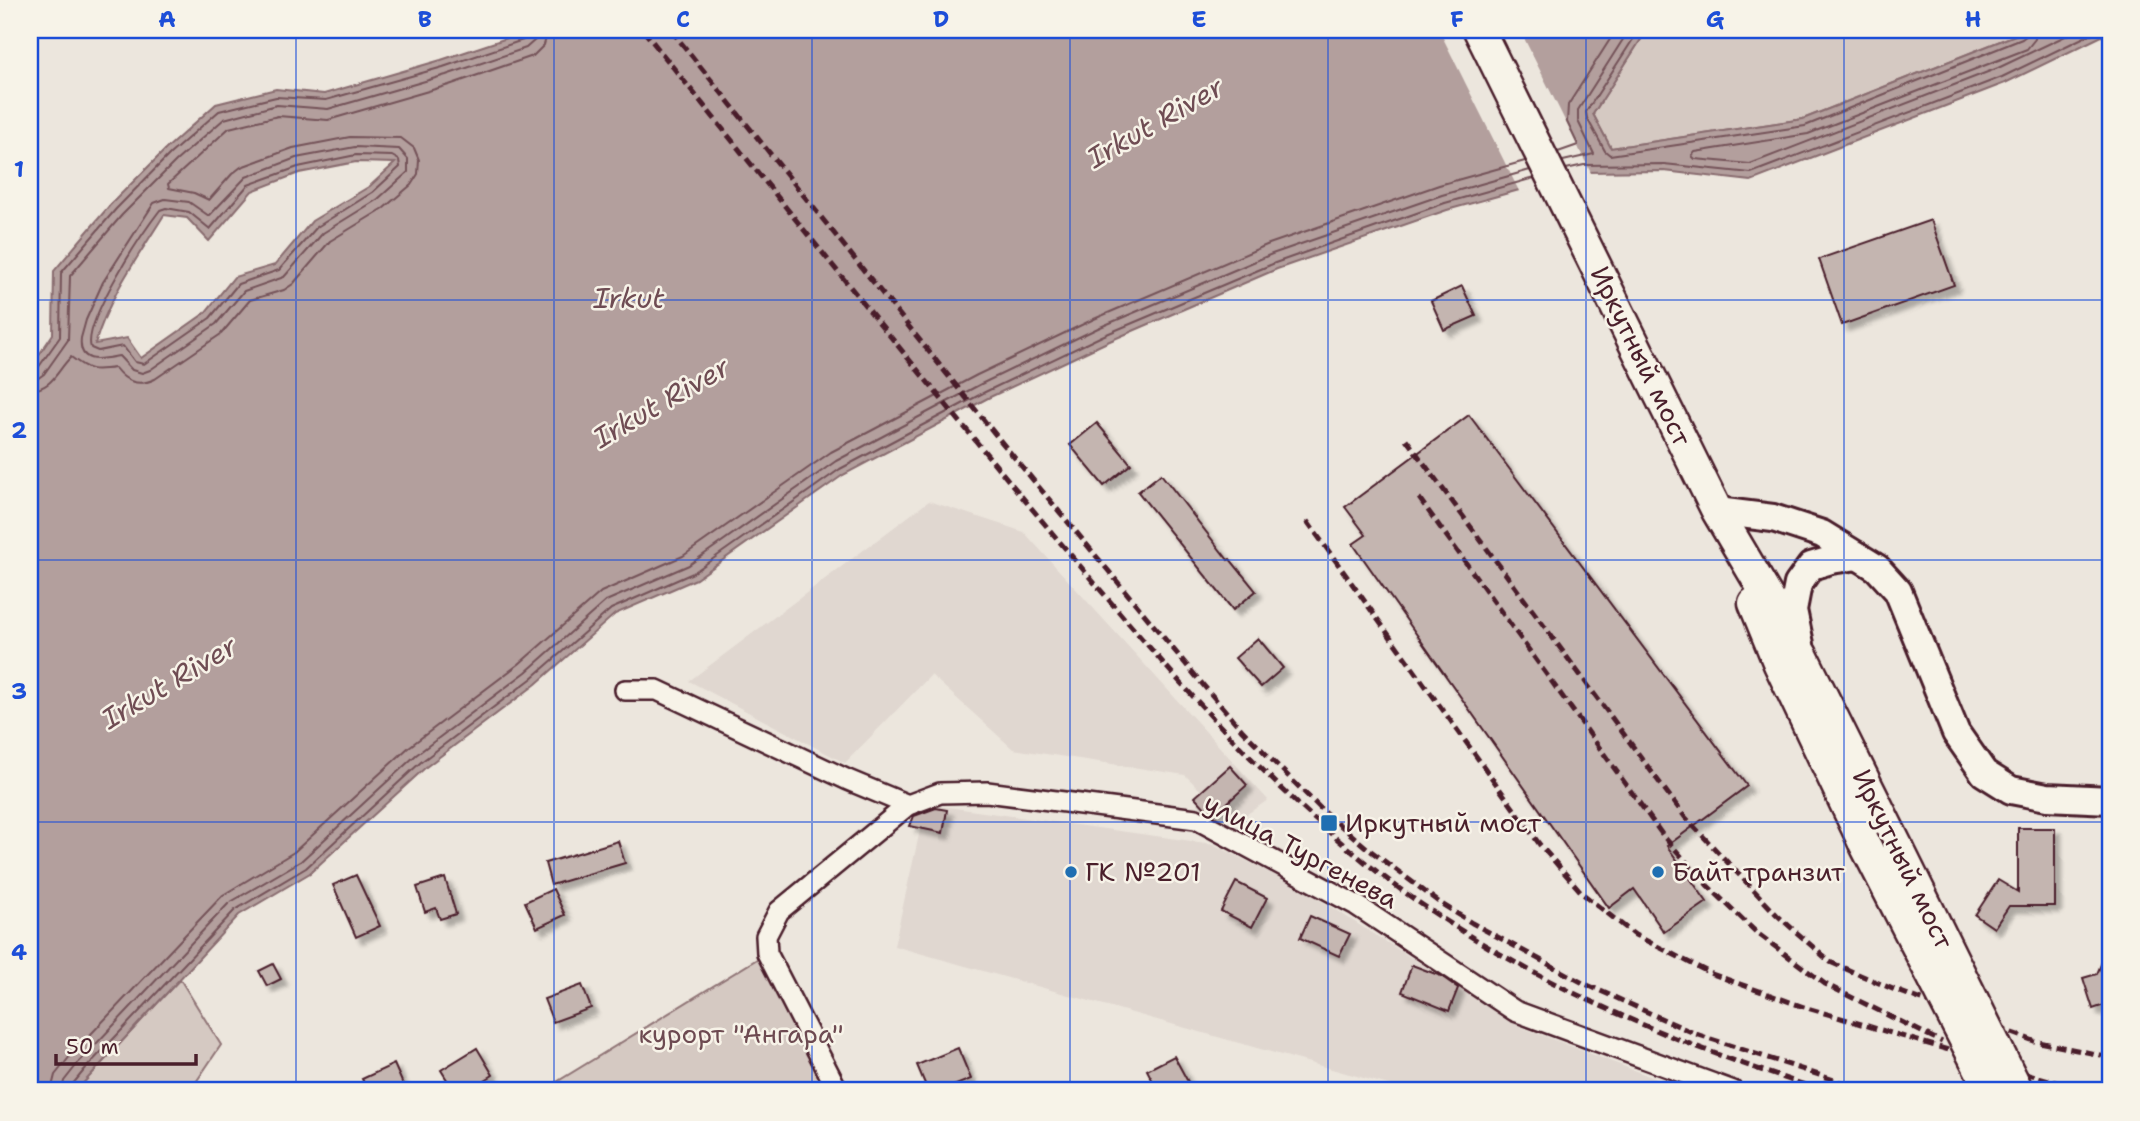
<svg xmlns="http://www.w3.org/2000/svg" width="2140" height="1121" font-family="'Shantell Sans',sans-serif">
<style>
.built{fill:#e0d7d0}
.green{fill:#d5c9c2;stroke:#907476;stroke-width:2}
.water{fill:#b39f9d;stroke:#896c6f;stroke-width:2;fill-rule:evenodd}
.pier{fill:#ece6dd}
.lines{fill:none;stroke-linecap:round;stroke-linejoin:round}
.shore{stroke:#745259;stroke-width:2}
.building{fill:#c4b5b0;stroke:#4a1f2b;stroke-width:2;filter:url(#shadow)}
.street-casing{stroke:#4a1f2b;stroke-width:24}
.secondary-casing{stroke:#4a1f2b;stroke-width:32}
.primary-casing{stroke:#4a1f2b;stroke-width:35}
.street{stroke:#f7f3e8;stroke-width:19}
.secondary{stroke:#f7f3e8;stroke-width:26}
.primary{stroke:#f7f3e8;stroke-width:30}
.rail{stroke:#4a1f2b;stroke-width:5;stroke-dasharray:10 5;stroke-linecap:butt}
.primary-bridge-casing{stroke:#4a1f2b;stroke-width:35;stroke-linecap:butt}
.primary-bridge{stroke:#f7f3e8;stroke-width:30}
.grid{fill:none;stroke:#1d4ed8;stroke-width:2;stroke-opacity:0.55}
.poi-dot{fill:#1f6fb2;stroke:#f7f3e8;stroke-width:2.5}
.labels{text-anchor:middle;stroke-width:5;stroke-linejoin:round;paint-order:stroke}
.street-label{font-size:26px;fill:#4a1f2b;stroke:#f7f3e8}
.poi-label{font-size:26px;fill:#4a1f2b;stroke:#f7f3e8;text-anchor:start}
.park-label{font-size:26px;fill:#6d4a51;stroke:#f7f3e8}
.water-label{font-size:28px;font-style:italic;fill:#6f4c53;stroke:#f7f3e8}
.neatline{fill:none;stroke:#1d4ed8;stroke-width:2.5}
.grid-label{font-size:23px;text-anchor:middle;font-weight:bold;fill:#1d4ed8}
</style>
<defs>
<filter id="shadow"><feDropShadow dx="6" dy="6" stdDeviation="2" flood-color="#0004"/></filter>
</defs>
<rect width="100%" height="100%" fill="#ece6dd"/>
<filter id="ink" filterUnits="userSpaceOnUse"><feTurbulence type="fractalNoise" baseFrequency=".0143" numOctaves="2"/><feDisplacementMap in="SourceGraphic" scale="14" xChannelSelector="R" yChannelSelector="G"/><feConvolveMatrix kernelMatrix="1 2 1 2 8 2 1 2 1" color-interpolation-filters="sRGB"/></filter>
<g filter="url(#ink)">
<g class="built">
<path d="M929 501 1024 532 1268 800 1234 823 1185 775 1013 749 931 675 845 763 689 681Z"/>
<path d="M926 804 1213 844 1304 890 1521 1027 1688 1091H1410L894 946Z"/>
</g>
<g class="green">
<path d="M1647 30H2028L1803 119 1611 148 1593 114Z"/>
<path d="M767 953 830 1091H542Z"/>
<path d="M180 979 221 1045 190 1091H76Z"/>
</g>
<path class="water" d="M531 30H1647L1593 114 1611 148 1803 119 2028 30H2110V32L2005 83 1751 181 1664 171 1584 172 1447 210 1277 269 1105 343 988 398 843 475 696 579 615 614 536 684 426 767 310 873 239 915 76 1091H30V368L53 334 54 271 110 205 166 149 216 104 276 89 324 94 441 60ZM356 162 395 163 370 186 312 221 275 265 234 277 205 313 141 358 127 338 95 344C109 296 138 257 164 215L187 218 209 241 252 191 299 173Z"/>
<path class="pier" d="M1439 30H1520L1592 175 1520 193Z"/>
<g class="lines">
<g class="shore">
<path d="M1639 30 1586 112 1587 118 1605 151 1610 155 1805 126 2022 39 2027 35V30"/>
<path d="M2036 30 2035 39 2027 49 1808 134 1695 152 1692 156 1695 159 1750 164 1998 68 2078 30"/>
<path d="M355 147 399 149 408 159V172L378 199 323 233 284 277 244 291 216 324 150 370 142 373 132 370 119 356C102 359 78 366 81 338L86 320 103 282 154 203 165 199 189 202 209 216 246 177 296 158Z"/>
<path d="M1558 152 1578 145 1567 122 1568 105 1616 30"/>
<path d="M356 155 392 156 399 160 400 167 373 192 317 227 279 270 238 284 210 318 144 364 135 362 123 346 98 351 91 348C82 323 143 232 160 210L166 208 189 212 210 229 248 185 298 167Z"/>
<path d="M1563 161 1594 154 1578 121V110L1629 30"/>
<path d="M1566 169 1584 165 1664 164 1751 173 2002 77 2099 30"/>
<path d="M30 371 38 368 60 337 61 273 116 209 170 154 219 111 276 97 326 100 443 67 523 40 528 36 529 30"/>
<path d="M30 380 37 379 44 374 68 340 70 276 122 215 176 161 224 119 277 105 328 109 446 75 526 48 535 40 537 30"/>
<path d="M30 390C53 389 57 370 71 357 89 371 92 371 115 368 126 382 138 387 155 379L221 334 250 300 284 290 293 284 330 241 384 208 411 185 418 174 419 160 414 148 401 138 350 137 293 148 241 167 232 174 209 200 194 193 169 188 168 184 229 128 278 116 328 120 449 85 533 56 544 45 548 30"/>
<path d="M51 1091 55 1075 71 1055 223 895 294 852 409 747 519 664 601 592 683 556 831 452 977 375 1094 319 1269 244 1439 185 1525 161"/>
<path d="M62 1091 64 1081 79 1062 229 903 301 861 416 755 526 672 606 601 689 565 836 461 981 384 1098 328 1272 254 1442 195 1530 170"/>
<path d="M71 1091 72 1085 86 1068 235 910 306 868 421 762 531 679 611 609 693 573 840 469 985 392 1102 336 1275 263 1445 203 1534 178"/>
</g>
</g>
<g class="building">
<path d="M1931 220 1954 285 1842 325 1819 259Z"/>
<path d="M1462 286 1476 316 1444 330 1431 301Z"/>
<path d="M1469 415 1747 786 1667 846 1707 902 1664 932 1634 889 1609 908 1353 544 1366 535 1345 507Z"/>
<path d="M1097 423 1131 464 1104 486 1070 445Z"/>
<path d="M1161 474 1228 560 1230 559 1256 591 1233 610 1138 492Z"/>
<path d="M1258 638 1283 668 1261 687 1235 658Z"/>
<path d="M1230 766 1247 785 1214 815 1208 811 1195 797Z"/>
<path d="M936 808 947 810 943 833 910 826 914 816Z"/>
<path d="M2018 828H2055V906H2009L1994 928 1975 915 1998 880 2018 892Z"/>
<path d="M618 841 625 863 551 885 545 863Z"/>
<path d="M356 875 380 926 356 937 333 885Z"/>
<path d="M445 878 456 914 440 919 436 908 425 912 417 887Z"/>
<path d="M1236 882 1267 898 1252 927 1221 911Z"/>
<path d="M553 889 565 915 537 928 525 902Z"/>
<path d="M1310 916 1350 934 1339 956 1300 938Z"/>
<path d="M2110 943V1003L2093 1009 2083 978 2097 974Z"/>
<path d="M273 964 281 979 267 986 259 971Z"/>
<path d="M1412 965 1441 976 1458 988 1449 1011 1402 992Z"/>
<path d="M582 985 591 1008 553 1022 544 999Z"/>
<path d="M477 1048 493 1075 467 1091H454L441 1070Z"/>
<path d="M958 1048 971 1079 941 1091H928L917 1065Z"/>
<path d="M1174 1056 1193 1091H1158L1147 1070Z"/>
<path d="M394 1064 406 1091H368L362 1079Z"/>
</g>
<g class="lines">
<g class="street-casing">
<g id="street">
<path d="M625 690H657L848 780 908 805"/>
<path d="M838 1091 767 953 766 936 779 911 908 805 940 793 987 792 1196 819 1356 905 1515 1011 1733 1091"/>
</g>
</g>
<g class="secondary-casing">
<g id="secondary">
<path d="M1717 511 1773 518 1822 534 1877 568 1898 591 1956 733 1984 773 2011 790 2047 797 2110 800"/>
<path d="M1800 644 1793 610 1798 584 1811 566 1831 560 1858 556"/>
</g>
</g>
<g class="primary-casing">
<g id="primary">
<path d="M1479 30 1717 511 1802 655 1898 848"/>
<path d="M1754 603 1779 664 1863 841"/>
</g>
</g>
<use href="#street" class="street"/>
<use href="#secondary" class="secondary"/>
<use href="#primary" class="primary"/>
<g class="rail">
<path d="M643 30C781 201 918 373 1059 541 1164 665 1268 792 1400 889 1527 982 1675 1044 1824 1091"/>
<path d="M671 30 999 439 1204 686 1242 730 1320 808 1367 848 1440 903 1472 923 1583 983 1696 1034 1867 1091"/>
<path d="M1406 439 1685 817 1777 915 1830 962 1895 990 2034 1041 2110 1057"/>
<path d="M1419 498 1664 837 1708 886 1757 933 1825 984 1942 1042"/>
<path d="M1307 521 1540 845 1583 894 1635 935 1712 974 1804 1007 2059 1083 2096 1091"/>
</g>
<g class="primary-bridge-casing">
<g id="primary-bridge">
<path d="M1863 841 1991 1091"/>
<path d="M1898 848 2018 1091"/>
</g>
</g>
<use href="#primary-bridge" class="primary-bridge"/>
</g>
</g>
<path class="grid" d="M296 30V1091M554 30V1091M812 30V1091M1070 30V1091M1328 30V1091M1586 30V1091M1844 30V1091M30 300H2110M30 560H2110M30 822H2110"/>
<g class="poi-dot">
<rect x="1320" y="814" width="18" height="18" rx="3.5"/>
<circle cx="1071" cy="872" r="7"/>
<circle cx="1658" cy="872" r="7"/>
</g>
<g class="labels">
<g class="street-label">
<text transform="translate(1641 356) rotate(64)" y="9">Иркутный мост</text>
<text transform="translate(1301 851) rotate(28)" y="9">улица Тургенева</text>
<text transform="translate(1903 859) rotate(64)" y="9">Иркутный мост</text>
</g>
<g class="poi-label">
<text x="1345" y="832">Иркутный мост</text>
<text x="1085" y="881">ГК №201</text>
<text x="1672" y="881">Байт транзит</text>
</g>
<g class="park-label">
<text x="741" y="1043">курорт "Ангара"</text>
</g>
<g class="water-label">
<text transform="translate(1155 122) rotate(-30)" y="10">Irkut River</text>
<text x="629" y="308">Irkut</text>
<text transform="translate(661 402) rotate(-30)" y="10">Irkut River</text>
<text transform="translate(169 682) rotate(-31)" y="10">Irkut River</text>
</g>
</g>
<rect width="2140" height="1121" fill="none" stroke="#f7f3e8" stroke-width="77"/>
<path d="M56 1054v10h140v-10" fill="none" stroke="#4a1f2b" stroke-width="3.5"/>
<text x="66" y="1054" font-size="21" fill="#4a1f2b" stroke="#f7f3e8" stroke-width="5" paint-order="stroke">50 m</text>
<rect x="38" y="38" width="2064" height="1044" class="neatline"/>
<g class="grid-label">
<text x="167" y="27">A</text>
<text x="425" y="27">B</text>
<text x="683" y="27">C</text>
<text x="941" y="27">D</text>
<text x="1199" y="27">E</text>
<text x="1457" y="27">F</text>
<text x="1715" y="27">G</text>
<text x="1973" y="27">H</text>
<text x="19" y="177">1</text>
<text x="19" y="438">2</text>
<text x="19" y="699">3</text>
<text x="19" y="960">4</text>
</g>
</svg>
